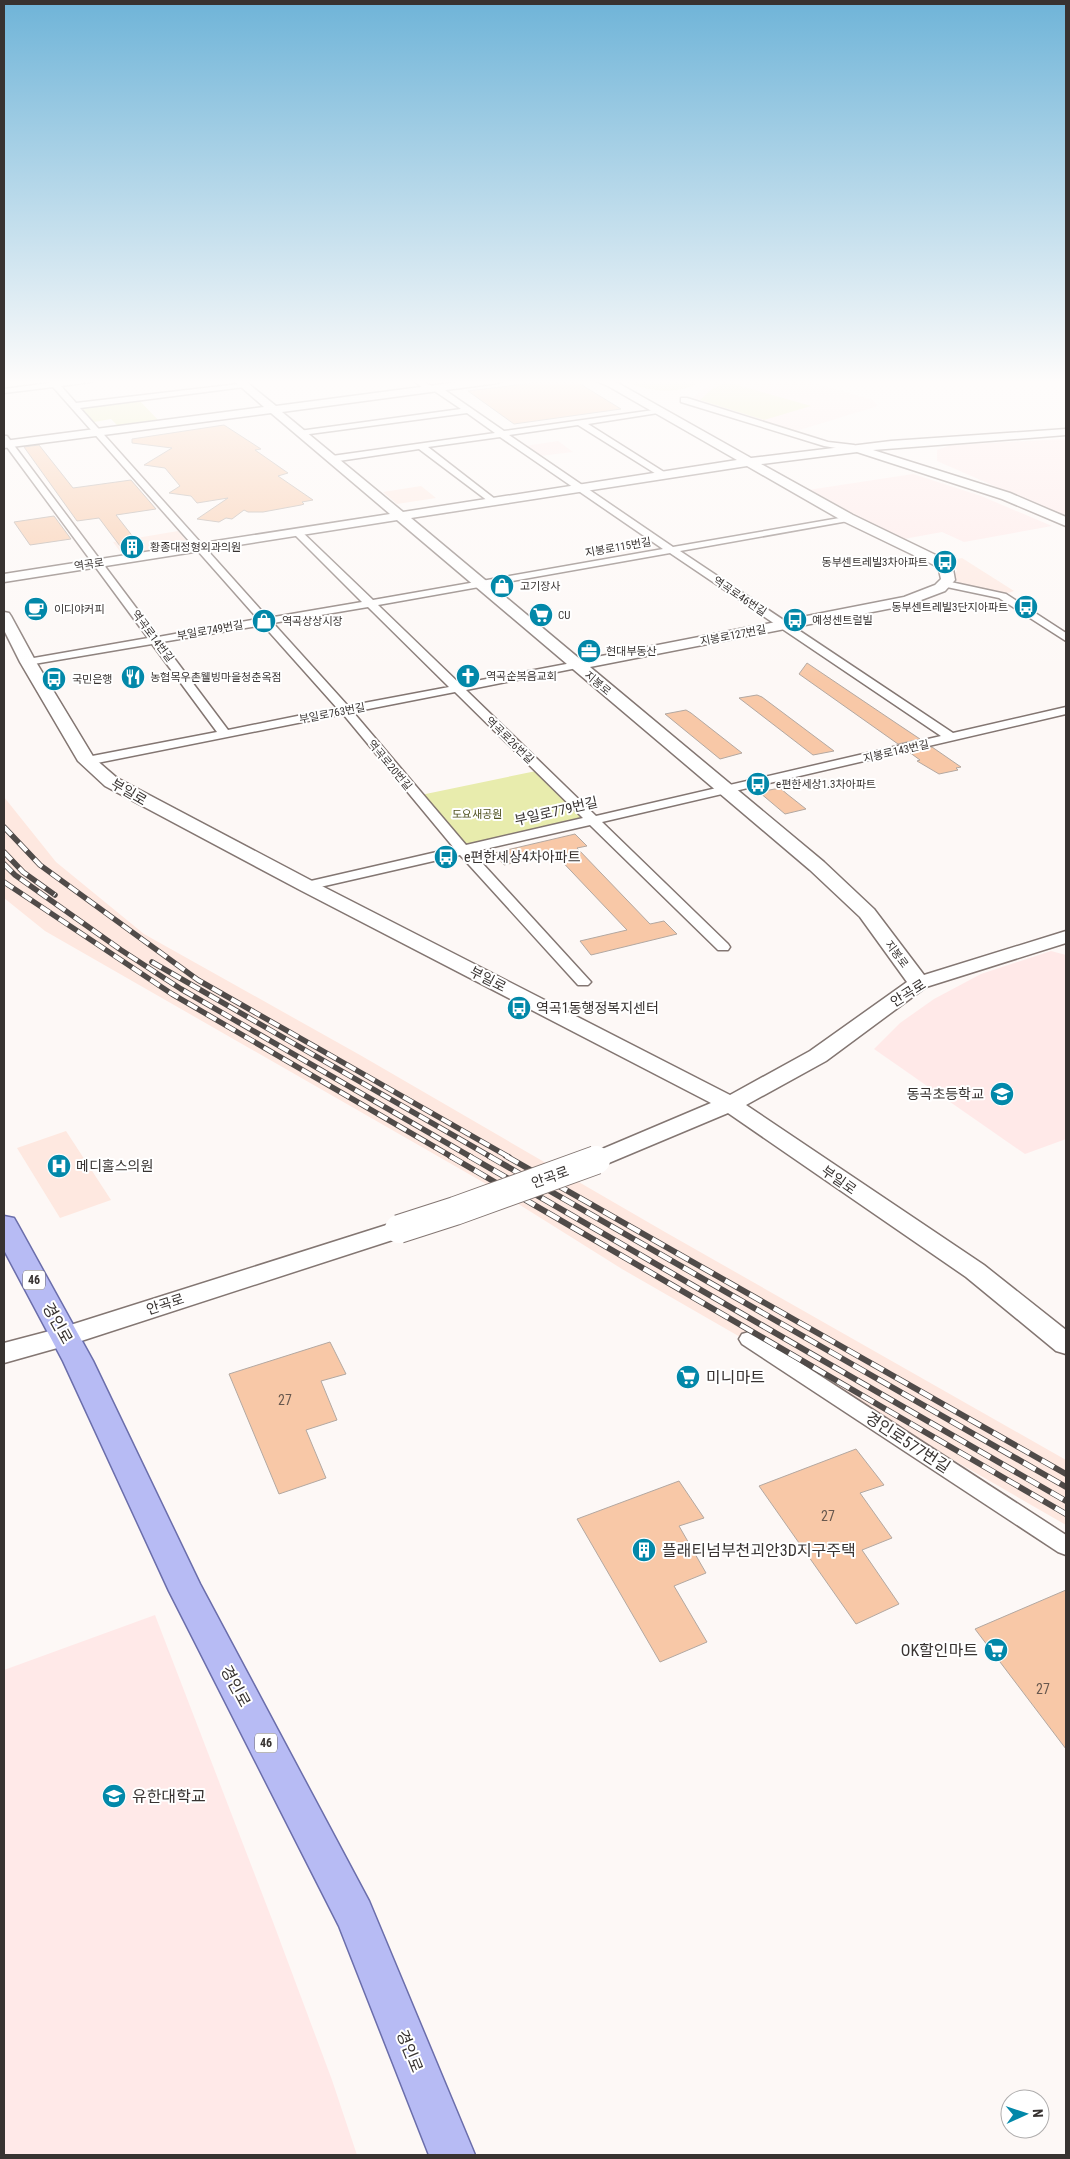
<svg xmlns="http://www.w3.org/2000/svg" width="1070" height="2159" font-family="'Roboto Condensed','Noto Sans KR',sans-serif">
<style>
.built{fill:#fee8e0}
.education{fill:#ffe9e8}
.green{fill:#e8ecad}
.building{fill:#f8c8a7;stroke:#b3a8a1}
.lines{fill:none;stroke-linecap:round;stroke-linejoin:round}
.street-casing{stroke:#837672;stroke-width:3}
.secondary-casing{stroke:#837672;stroke-width:3}
.primary-casing{stroke:#6b6eab;stroke-width:3}
.street{fill:#fff;fill-rule:evenodd}
.secondary{fill:#fff;fill-rule:evenodd}
.primary{fill:#b7bbf4;fill-rule:evenodd}
.rail-far1-casing{stroke:#504b49;stroke-width:5.5}
.rail-casing{stroke:#504b49;stroke-width:6}
.rail-far1{stroke:#fff;stroke-width:4;stroke-dasharray:11;stroke-linecap:butt}
.rail{stroke:#fff;stroke-width:4.5;stroke-dasharray:14;stroke-linecap:butt}
.secondary-bridge-casing{stroke:#837672;stroke-width:30;stroke-linecap:butt}
.secondary-bridge{stroke:#fff;stroke-width:28}
.labels{text-anchor:middle;stroke-width:4;stroke-linejoin:round;paint-order:stroke}
.far-poi-label{font-size:11px;fill:#383331;stroke:#fff;text-anchor:start}
.far-street-label{font-size:11px;fill:#383331;stroke:#fff}
.far-park-label{font-size:11px;fill:#4f511e;stroke:#fff}
.shield{fill:#fff;stroke:#74706f;stroke-width:1}
.shield-label{font-size:12px;font-weight:bold;fill:#383331}
.street-label{font-size:14px;fill:#383331;stroke:#fff}
.poi-label{font-size:14px;fill:#383331;stroke:#fff;text-anchor:start}
.near-number-label{font-size:14px;fill:#68584e}
.near-street-label{font-size:16px;fill:#383331;stroke:#fff}
.near-poi-label{font-size:16px;fill:#383331;stroke:#fff;text-anchor:start}
</style>
<rect width="100%" height="100%" fill="#fdf8f6"/>
<g class="built">
<path d="M421 486 436 498 397 504 383 492Z"/>
<path d="M178 531 189 544 122 554 113 542Z"/>
<path d="M962 558 1014 591 1008 593 967 586 953 579 957 570 947 561Z"/>
<path d="M463 583 470 589 378 605 380 608 371 610 367 607 276 623 280 628 272 630 265 631 260 625 165 642 171 652 162 653 150 631 154 630 159 636 255 619 250 612 262 610 268 617Z"/>
<path d="M4 797 56 862 144 934 360 1055 665 1232 1066 1460V1525L622 1269 488 1185 45 931 4 898Z"/>
<path d="M66 1131 111 1200 60 1218 17 1148Z"/>
</g>
<g class="education">
<path d="M718 380H804L873 400 878 406 793 432 691 400 703 389Z"/>
<path d="M1066 439V514L1060 515 937 461V450L951 445Z"/>
<path d="M558 441 573 452 540 456 525 446Z"/>
<path d="M913 474 981 496 1052 526 964 542 942 532 904 539 853 516 808 490Z"/>
<path d="M1051 951 1066 955V1139L1025 1154 874 1049 900 1023 934 999 981 974Z"/>
<path d="M155 1615 273 1922 332 2080 357 2155H4V1670Z"/>
</g>
<g class="green">
<path d="M620 380H704C677 397 647 391 620 380Z"/>
<path d="M727 382 811 406 764 420 700 400 712 389Z"/>
<path d="M138 399 159 421 118 426 111 419 94 422 80 406Z"/>
<path d="M541 770 592 820 462 849 416 796Z"/>
</g>
<g class="building">
<path d="M557 380H572L577 382 621 409 514 424 468 391Z"/>
<path d="M224 425 261 449 255 450 288 473 278 476 313 500 302 502 304 504 301 505 263 512H248L244 510 232 519 226 518 219 522 197 519 228 498 197 503 191 496 169 493 180 486 165 468 144 465 172 448 132 443V439Z"/>
<path d="M39 445 73 488 131 480 156 509 116 515 141 547 123 550 99 518 77 521 24 447Z"/>
<path d="M54 516 71 539 30 545 14 522Z"/>
<path d="M807 663 896 723 920 739 898 744 799 674Z"/>
<path d="M757 695 762 697 834 751 813 755 739 698Z"/>
<path d="M686 710 691 713 742 753 720 759 665 714Z"/>
<path d="M932 747 961 767 956 768 958 770 939 774 917 761 920 760 909 752Z"/>
<path d="M780 788 787 794 806 809 785 814 759 792Z"/>
<path d="M575 834 587 846 577 848 650 924 664 921 677 934 591 955 580 941 627 930 554 853 504 865 494 853Z"/>
<path d="M330 1342 346 1374 321 1381 337 1420 306 1430 326 1478 279 1494 229 1374Z"/>
<path d="M856 1449 884 1485 860 1493 892 1538 862 1550 899 1604 856 1624 759 1486Z"/>
<path d="M679 1481 704 1518 679 1526 706 1573 674 1586 707 1642 660 1662 577 1519Z"/>
<path d="M1066 1590V1749L975 1629Z"/>
</g>
<g class="lines">
<g class="street-casing">
<g id="street">
<path d="M47 380H55L57 382 94 380 90 382 61 386 76 403 247 383 248 385 244 387 80 408 268 618 362 602 292 532 297 529 300 530 373 600 663 549 500 437 428 447 495 499 497 501 492 504 419 449 332 462 328 459 332 456 495 433 467 413 302 435 298 433 299 431 461 409 433 390 427 391 413 380H422L433 387 439 386 504 431 661 409 662 411 658 413 588 424 664 472 665 474 661 477 578 425 509 435 673 547 851 516 853 518 848 521 680 551 953 733 1066 707V714L602 822 728 944 730 947 728 950H718L590 825 472 852 591 982 588 985H578L460 855 307 890 302 889 300 886 302 883 454 848 343 714 87 765 83 764 81 761 83 758 87 757 217 732 152 644 28 665 24 664 22 662 24 660 28 659 148 638 4 443V436H7L158 637 258 619 53 387 4 393V389L49 383ZM670 553 941 736 596 816 466 690 577 668 581 667 583 665 581 663 577 662 460 684 378 605ZM368 607 449 687 348 706 273 623ZM263 625 337 708 228 730 162 642ZM455 692 583 818 466 845 353 712Z"/>
<path d="M681 398H687L828 442 854 445 858 448 854 451 824 446 681 402Z"/>
<path d="M946 581 1006 594 1066 633V641L999 598 942 586V582Z"/>
<path d="M749 1332 756 1334 1066 1535V1555L1058 1552 742 1344 739 1339 742 1334Z"/>
</g>
</g>
<g class="secondary-casing">
<g id="secondary">
<path d="M233 380H244L276 406 474 380H503L498 383 282 412 403 512 737 460 608 386 594 380 616 382 751 458 891 441 1066 429V435L873 450 1010 493 1066 517V526L1002 499 857 452 761 464 853 515 944 559 953 569 955 580 945 591 908 605 590 667 824 862 874 909 924 975 1066 931V943L926 987 826 1061 746 1105 984 1265 1066 1330V1354L1056 1351 966 1277 728 1113 604 1165 596 1168 588 1165 584 1160 588 1155 711 1103 300 890 105 786 78 761 20 662 4 630V612L9 613 11 616 36 662 94 758 117 778 314 882 730 1095 810 1051 907 982 860 917 810 870 397 520 4 582V574L390 514 271 413 4 448V441L264 407ZM747 466 843 521 934 565 939 570 941 579 935 585 904 597 581 660 411 518Z"/>
<path d="M399 1221 408 1223 412 1229 408 1235 75 1343 4 1363V1343L61 1328Z"/>
</g>
</g>
<g class="primary-casing">
<path id="primary" d="M4 1216 14 1218 18 1225 93 1361 200 1584 369 1901 475 2155H429L339 1926 169 1591 63 1361 4 1250Z"/>
</g>
<use href="#street" class="street"/>
<use href="#secondary" class="secondary"/>
<use href="#primary" class="primary"/>
<g class="rail-far1-casing">
<g id="rail-far1">
<path d="M4 827 40 865 198 980 509 1157"/>
<path d="M4 852 23 872 55 895"/>
<path d="M4 864 15 875 121 950 181 989 471 1157"/>
<path d="M4 882 172 994 452 1157"/>
<path d="M152 962 491 1157"/>
</g>
</g>
<g class="rail-casing">
<g id="rail">
<path d="M450 1156 1066 1514"/>
<path d="M469 1156 1066 1501"/>
<path d="M489 1156 1066 1487"/>
<path d="M506 1156 1066 1474"/>
</g>
</g>
<use href="#rail-far1" class="rail-far1"/>
<use href="#rail" class="rail"/>
<g class="secondary-bridge-casing">
<path id="secondary-bridge" d="M399 1229 455 1211 596 1160"/>
</g>
<use href="#secondary-bridge" class="secondary-bridge"/>
</g>
<linearGradient id="sky" x2="0" y2="1"><stop stop-color="#6fb4d8"/><stop offset="0.56" stop-color="#fefcfb"/><stop offset="1" stop-color="#fefcfb" stop-opacity="0"/></linearGradient>
<rect width="1070" height="682" fill="url(#sky)"/>
<defs>
<g id="building-disc" transform="scale(1.25)"><circle r="9.5" fill="#0288a9" stroke="#fff"/><path d="M-4-6H4V6H1V3H-1V6H-4ZM-2.5-4.3h1.7v1.8h-1.7ZM.8-4.3h1.7v1.8H.8ZM-2.5-1h1.7V.8h-1.7ZM.8-1h1.7V.8H.8Z" fill="#fff"/></g>
<g id="bus-disc" transform="scale(1.25)"><circle r="9.5" fill="#0288a9" stroke="#fff"/><path d="M-5-6H5V4H4V6H2V4H-2V6H-4V4H-5ZM-3.5-4V0h7V-4ZM-3.5 1.2v1.5H-2V1.2ZM2 1.2v1.5H3.5V1.2Z" fill="#fff"/></g>
<g id="shop-disc" transform="scale(1.25)"><circle r="9.5" fill="#0288a9" stroke="#fff"/><path d="M-5-2.5h2.3a2.7 3.5 0 0 1 5.4 0H5L5.5 6h-11ZM-1.5-2.5h3a1.5 2.3 0 0 0-3 0Z" fill="#fff"/></g>
<g id="cafe-disc" transform="scale(1.25)"><circle r="9.5" fill="#0288a9" stroke="#fff"/><path d="M-5.5-4.5H6V0H3Q3 3.5 0 3.5H-2.5Q-5.5 3.5-5.5 0ZM3-3.2v2h1.7v-2ZM-6 4.5H4V6H-6Z" fill="#fff"/></g>
<g id="supermarket-disc" transform="scale(1.25)"><circle r="9.5" fill="#0288a9" stroke="#fff"/><path d="M-6-5.5h2.5l.6 2H6L4.5 2H-2.5L-4.4-4H-6ZM-1.5 3.2a1.3 1.3 0 1 0 .1 0ZM3 3.2a1.3 1.3 0 1 0 .1 0Z" fill="#fff"/></g>
<g id="office-disc" transform="scale(1.25)"><circle r="9.5" fill="#0288a9" stroke="#fff"/><path d="M-6-3h4V-5.5h4V-3h4V5H-6ZM-1-4.5V-3h2v-1.5ZM-6 0V1H6V0Z" fill="#fff"/></g>
<g id="church-disc" transform="scale(1.25)"><circle r="9.5" fill="#0288a9" stroke="#fff"/><path d="M-1.2-6h2.4v3.5h3.3v2.4h-3.3V6h-2.4V-.1h-3.3v-2.4h3.3Z" fill="#fff"/></g>
<g id="restaurant-disc" transform="scale(1.25)"><circle r="9.5" fill="#0288a9" stroke="#fff"/><path d="M-5-6h1v4h1v-4h1v4h1v-4h1v5L-1.5 .5V6h-2V.5L-5-1ZM5-6V6H3V1.5H1.5Q1.5-4 5-6Z" fill="#fff"/></g>
<g id="school-disc" transform="scale(1.25)"><circle r="9.5" fill="#0288a9" stroke="#fff"/><path d="M0-5L7-2L0 1L-7-2ZM-4 1L0 2.5L4 1V4Q0 6-4 4Z" fill="#fff"/></g>
<g id="hospital-disc" transform="scale(1.25)"><circle r="9.5" fill="#0288a9" stroke="#fff"/><path d="M-5-5h3v3.5h4V-5h3V5h-3V1.5h-4V5h-3Z" fill="#fff"/></g>
<g id="university-disc" transform="scale(1.25)"><circle r="9.5" fill="#0288a9" stroke="#fff"/><path d="M0-5L7-2L0 1L-7-2ZM-4 1L0 2.5L4 1V4Q0 6-4 4Z" fill="#fff"/></g>
</defs>
<g fill-rule="evenodd">
<use href="#building-disc" x="132" y="547"/>
<use href="#bus-disc" x="945" y="562"/>
<use href="#shop-disc" x="502" y="586"/>
<use href="#bus-disc" x="1026" y="607"/>
<use href="#cafe-disc" x="36" y="609"/>
<use href="#supermarket-disc" x="541" y="615"/>
<use href="#bus-disc" x="795" y="620"/>
<use href="#shop-disc" x="264" y="621"/>
<use href="#office-disc" x="589" y="651"/>
<use href="#church-disc" x="468" y="676"/>
<use href="#restaurant-disc" x="133" y="677"/>
<use href="#bus-disc" x="54" y="679"/>
<use href="#bus-disc" x="758" y="784"/>
<use href="#bus-disc" x="446" y="857"/>
<use href="#bus-disc" x="519" y="1008"/>
<use href="#school-disc" x="1002" y="1094"/>
<use href="#hospital-disc" x="59" y="1166"/>
<use href="#supermarket-disc" x="688" y="1377"/>
<use href="#building-disc" x="644" y="1550"/>
<use href="#supermarket-disc" x="996" y="1650"/>
<use href="#university-disc" x="114" y="1796"/>
</g>
<g class="labels">
<g class="far-poi-label">
<text x="150" y="551">황종대정형외과의원</text>
<text x="928" y="566" text-anchor="end">동부센트레빌3차아파트</text>
<text x="520" y="590">고기장사</text>
<text x="1008" y="611" text-anchor="end">동부센트레빌3단지아파트</text>
<text x="54" y="613">이디야커피</text>
<text x="558" y="619">CU</text>
<text x="812" y="624">예성센트럴빌</text>
<text x="282" y="625">역곡상상시장</text>
<text x="606" y="655">현대부동산</text>
<text x="486" y="680">역곡순복음교회</text>
<text x="150" y="681">농협목우촌웰빙마을청춘옥점</text>
<text x="72" y="683">국민은행</text>
<text x="776" y="788">e편한세상1.3차아파트</text>
</g>
<g class="far-street-label">
<text transform="translate(618 547) rotate(-10)" y="4">지봉로115번길</text>
<text transform="translate(89 564) rotate(-9)" y="4">역곡로</text>
<text transform="translate(740 596) rotate(34)" y="4">역곡로46번길</text>
<text transform="translate(210 630) rotate(-10)" y="4">부일로749번길</text>
<text transform="translate(733 635) rotate(-11)" y="4">지봉로127번길</text>
<text transform="translate(153 636) rotate(53)" y="4">역곡로14번길</text>
<text transform="translate(598 683) rotate(40)" y="4">지봉로</text>
<text transform="translate(332 713) rotate(-11)" y="4">부일로763번길</text>
<text transform="translate(510 740) rotate(44)" y="4">역곡로26번길</text>
<text transform="translate(896 751) rotate(-13)" y="4">지봉로143번길</text>
<text transform="translate(390 765) rotate(50)" y="4">역곡로20번길</text>
<text transform="translate(897 954) rotate(53)" y="4">지봉로</text>
</g>
<g class="far-park-label">
<text x="477" y="818">도요새공원</text>
</g>
<g class="shield">
<rect x="23" y="1270.5" width="22" height="19" rx="4"/>
<rect x="255" y="1733.5" width="22" height="19" rx="4"/>
</g>
<g class="shield-label">
<text x="34" y="1284">46</text>
<text x="266" y="1747">46</text>
</g>
<g class="street-label">
<text transform="translate(129 792) rotate(30)" y="5">부일로</text>
<text transform="translate(556 811) rotate(-13)" y="5">부일로779번길</text>
<text transform="translate(488 979) rotate(27)" y="5">부일로</text>
<text transform="translate(908 993) rotate(-32)" y="5">안곡로</text>
<text transform="translate(550 1177) rotate(-20)" y="5">안곡로</text>
<text transform="translate(839 1180) rotate(35)" y="5">부일로</text>
<text transform="translate(165 1304) rotate(-18)" y="5">안곡로</text>
</g>
<g class="poi-label">
<text x="464" y="862">e편한세상4차아파트</text>
<text x="536" y="1013">역곡1동행정복지센터</text>
<text x="984" y="1099" text-anchor="end">동곡초등학교</text>
<text x="76" y="1171">메디홀스의원</text>
</g>
<g class="near-number-label">
<text x="285" y="1405">27</text>
<text x="828" y="1521">27</text>
<text x="1043" y="1694">27</text>
</g>
<g class="near-street-label">
<text transform="translate(58 1323) rotate(61)" y="6">경인로</text>
<text transform="translate(908 1442) rotate(33)" y="6">경인로577번길</text>
<text transform="translate(236 1686) rotate(62)" y="6">경인로</text>
<text transform="translate(410 2051) rotate(68)" y="6">경인로</text>
</g>
<g class="near-poi-label">
<text x="706" y="1383">미니마트</text>
<text x="662" y="1556">플래티넘부천괴안3D지구주택</text>
<text x="978" y="1656" text-anchor="end">OK할인마트</text>
<text x="132" y="1802">유한대학교</text>
</g>
</g>
<rect width="1070" height="2159" fill="none" stroke="#383331" stroke-width="10"/>
<g transform="translate(1025 2114) rotate(87)"><circle r="24" fill="#ffffff" stroke="#afadad"/>
<path d="M0-4L9 19L0 12L-9 19Z" fill="#0288a9"/>
<text y="-8" font-size="14" font-weight="bold" text-anchor="middle" fill="#383331">N</text>
</g>
</svg>
